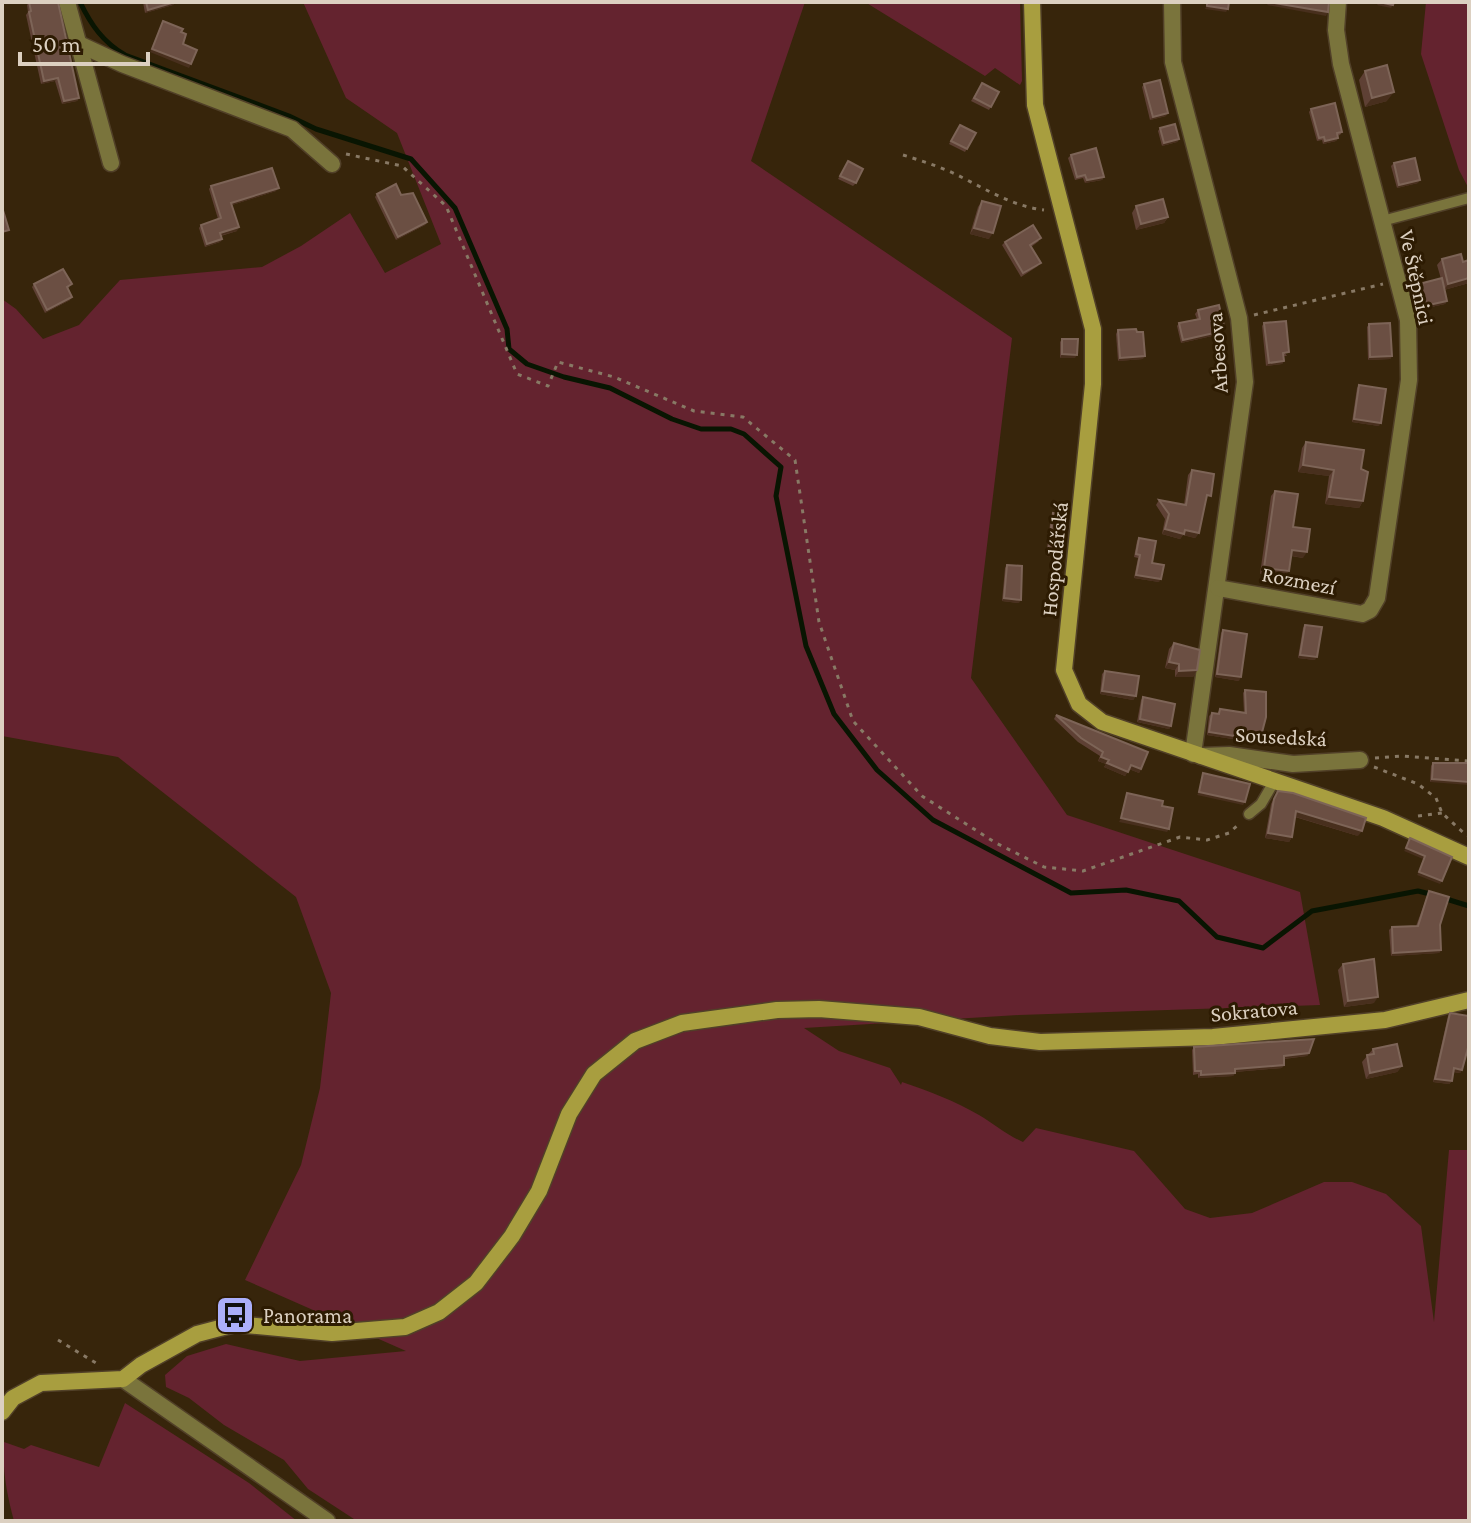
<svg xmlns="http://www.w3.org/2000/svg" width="1471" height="1523" font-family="'Crimson Pro',serif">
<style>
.green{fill:#64232f}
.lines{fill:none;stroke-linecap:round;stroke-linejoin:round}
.stream{stroke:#091502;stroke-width:5}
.lane-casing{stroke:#514028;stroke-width:13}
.street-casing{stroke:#514028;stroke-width:19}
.secondary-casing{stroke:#514028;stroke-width:19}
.path{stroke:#887965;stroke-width:3;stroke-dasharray:4 6;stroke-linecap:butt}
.lane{stroke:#7a743c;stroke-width:10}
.street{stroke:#7a743c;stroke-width:16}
.secondary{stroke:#a89e3f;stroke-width:16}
.wall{fill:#5e4034}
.shaded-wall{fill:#482f1d}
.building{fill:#6b4f43;stroke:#7d6457;stroke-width:2}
.labels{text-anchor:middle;stroke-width:6;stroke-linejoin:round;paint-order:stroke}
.street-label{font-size:22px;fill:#dcd0c1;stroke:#2d1b02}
.poi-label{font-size:22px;fill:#dcd0c1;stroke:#2d1b02;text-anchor:start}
</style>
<rect width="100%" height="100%" fill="#37250b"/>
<g class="green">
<path d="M303 2H805L751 161 1012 338 971 678 1067 815 1300 892 1320 1005 1019 1015 804 1028 839 1051 890 1068 901 1085 902 1082C929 1091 955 1101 979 1115 994 1124 1007 1135 1023 1142L1036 1128 1134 1151 1185 1209 1210 1218 1252 1213 1324 1182H1352L1386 1194 1421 1226 1434 1322 1449 1150H1469V1521H357L308 1489 284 1460 224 1425 189 1398 166 1387 165 1375 187 1356 226 1344 300 1361 406 1351 245 1280 301 1165 320 1088 331 993 296 897 118 757 2 736V299L16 309 43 339 79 325 120 280 262 267 301 246 350 213 385 273 441 244 397 133 346 98Z"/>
<path d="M865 2H1020L1022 81 1020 85 995 68 985 76Z"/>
<path d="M1426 2H1469V189L1459 170 1421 54Z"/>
<path d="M125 1403 249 1483 297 1521H14C7 1495 2 1470 4 1442L24 1449 31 1445 99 1467Z"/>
</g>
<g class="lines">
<g class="stream">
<path d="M80 2C91 25 103 42 125 55L289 116 316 129 411 159 455 208 507 329 509 349 527 364 564 377 610 388 672 419 701 429H731L744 434 781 467 776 496 806 646 834 714 877 770 933 820 1071 893 1126 890 1179 901 1217 937 1263 948 1312 911 1418 891 1434 895"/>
<path d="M1443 898 1469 906"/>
</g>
<g class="lane-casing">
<g id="lane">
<path d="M1382 221 1469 198"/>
<path d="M1249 814 1261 804 1275 780"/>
</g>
</g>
<g class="street-casing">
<g id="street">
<path d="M67 2 111 163"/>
<path d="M1172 2 1173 62 1239 318 1245 382 1193 754"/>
<path d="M81 45 122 64 292 129 332 164"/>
<path d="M1218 588 1362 614 1370 610 1377 598 1409 380 1408 320 1341 64 1336 30 1338 2"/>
<path d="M1201 756 1229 755 1293 764 1360 760"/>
<path d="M123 1379 327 1521"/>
</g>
</g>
<g class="secondary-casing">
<g id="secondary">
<path d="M1032 2 1035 105 1093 329V384L1064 670 1079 704 1102 722 1383 818 1469 857"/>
<path d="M2 1412 13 1398 41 1383 123 1379 141 1365 197 1334 235 1324 332 1333 405 1327 439 1312 476 1283 512 1236 539 1191 569 1114 594 1074 635 1041 682 1023 777 1010 819 1009 919 1017 990 1036 1040 1042 1213 1037 1385 1020 1469 1000"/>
</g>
</g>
<g class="path">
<path d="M346 154 402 166 446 206 517 374 548 386 558 362 614 377 694 411 743 417 795 460 819 622 853 721 922 796 996 843 1044 867 1083 871 1180 837 1207 840 1229 833 1239 824"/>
<path d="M903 155C919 160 935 165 951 172 981 186 1010 206 1044 210"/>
<path d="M1254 315 1383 284"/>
<path d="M1375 758 1401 756 1469 761"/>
<path d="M1374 767 1418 784 1436 798 1442 813 1467 836"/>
<path d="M1418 816 1442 813"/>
<path d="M58 1340 96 1363"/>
</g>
<use href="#lane" class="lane"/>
<use href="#street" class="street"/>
<use href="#secondary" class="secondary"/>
</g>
<g class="wall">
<path d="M29 2 79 98 77 101 62 104 55 81 41 84 26 15 28 12 27 5Z"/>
<path d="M143 2H175L173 5 145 13Z"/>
<path d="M1365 71 1387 101 1365 107 1359 80Z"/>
<path d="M982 83 999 92 989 110 971 101Z"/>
<path d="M1144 84 1166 116 1150 120 1142 87Z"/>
<path d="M1311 109 1342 132 1340 135 1337 136 1338 138 1336 141 1323 144 1322 140 1317 141 1309 112Z"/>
<path d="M960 125 976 133 965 152 949 144Z"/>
<path d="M1160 128 1179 139 1177 142 1162 146 1158 131Z"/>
<path d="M1071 155 1104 177 1102 180 1085 183 1083 178 1075 180 1068 158Z"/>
<path d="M848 161 856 183 853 186 838 179Z"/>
<path d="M1394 163 1418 183 1397 188 1391 166Z"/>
<path d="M211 186 276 191 232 205 237 231 221 236 222 239 220 242 205 247 199 228 201 225 218 219 209 189Z"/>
<path d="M377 194 401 195 427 222 425 225 396 240 375 197Z"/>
<path d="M982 201 989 239 970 234 978 207Z"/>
<path d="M1136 206 1168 217 1164 223 1136 230 1132 213Z"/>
<path d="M1039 241 1031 247 1038 266 1021 277 1002 245 1005 242Z"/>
<path d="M1442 259 1463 262 1469 260V283L1444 290 1447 301 1445 304 1422 309 1417 287 1419 284 1441 279 1437 265Z"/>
<path d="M34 284 70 287 68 288 70 300 45 313 32 287Z"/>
<path d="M1198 310 1222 329 1214 331 1212 336 1181 343 1177 326 1179 323 1197 319 1195 314Z"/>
<path d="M1264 323 1287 356H1283L1284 361 1282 364 1266 366 1262 326Z"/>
<path d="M1369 324 1392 356 1390 359 1368 360 1367 327Z"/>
<path d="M1118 330 1143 359 1118 361 1116 334Z"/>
<path d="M1062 339 1075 358H1060V342Z"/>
<path d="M1359 385 1379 426 1352 422 1357 388Z"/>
<path d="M1306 442 1361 469 1363 501 1359 508 1325 504 1329 476 1298 472 1302 448Z"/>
<path d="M1192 470 1207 501 1206 500 1199 533 1195 538 1183 535 1180 539 1162 534 1165 519 1156 505 1159 500 1184 505 1188 475Z"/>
<path d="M1275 491 1293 527 1303 558 1291 556 1285 577 1260 574 1271 496Z"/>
<path d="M1053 513 1060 558 1046 556 1051 516Z"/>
<path d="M1139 538 1159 582 1134 578 1138 558 1134 557 1137 541Z"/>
<path d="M1007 565 1019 603 1002 601 1005 568Z"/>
<path d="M1305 625 1315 660 1298 658 1303 628Z"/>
<path d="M1223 630 1239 681 1215 677 1221 633Z"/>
<path d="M1174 643 1197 670 1193 677H1175V670L1165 668 1169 649Z"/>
<path d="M1105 671 1136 696 1133 700 1100 694 1102 674Z"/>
<path d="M1245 690 1260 740 1258 743 1207 735 1209 716 1212 713 1217 714 1220 709 1244 713 1243 693Z"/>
<path d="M1143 697 1171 726 1169 729 1137 722 1141 700Z"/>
<path d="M1056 715 1141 769 1139 773 1129 769 1125 776 1104 767 1106 764 1098 761 1100 756 1078 742 1054 719Z"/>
<path d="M1433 763H1469L1430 782 1431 766Z"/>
<path d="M1278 791 1358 836 1295 817 1292 837 1289 842 1265 838 1271 804Z"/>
<path d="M1429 891 1440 925 1441 950 1439 953 1391 956 1389 930 1392 927 1416 926Z"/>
<path d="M1343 964 1374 1003 1344 1007 1338 970Z"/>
<path d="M1450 1013 1462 1070 1460 1073 1453 1072 1452 1081 1449 1084 1433 1082 1448 1016Z"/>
<path d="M1194 1047 1309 1053 1307 1056 1284 1059 1282 1068 1235 1072 1233 1076 1198 1078V1074L1193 1075 1192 1050Z"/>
<path d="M1373 1049 1402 1066 1397 1072 1366 1079 1362 1062Z"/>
</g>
<g class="shaded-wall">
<path d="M175 2 173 5 145 13 148 10Z"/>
<path d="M1269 2 1328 12 1326 16 1267 5Z"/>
<path d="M1379 2 1393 5 1391 8 1377 5Z"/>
<path d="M1207 6 1228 9 1226 12 1205 9Z"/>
<path d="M152 49 191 64 189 68 150 52Z"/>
<path d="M58 78 55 81 41 84 44 81Z"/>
<path d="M1394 92 1387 101 1365 107 1372 98Z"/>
<path d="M79 98 77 101 62 104 64 101Z"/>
<path d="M1168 113 1166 116 1150 120 1153 117Z"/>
<path d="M1338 138 1336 141 1323 144 1325 141Z"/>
<path d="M1179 139 1177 142 1162 146 1164 143Z"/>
<path d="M1104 177 1102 180 1085 183 1087 180Z"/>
<path d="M1420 180 1418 183 1397 188 1399 185Z"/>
<path d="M279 188 276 191 229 206 231 203Z"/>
<path d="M1168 217 1164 223 1136 230 1141 224Z"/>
<path d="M427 222 425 225 396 240 398 237Z"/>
<path d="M239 227 237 231 218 236 220 233Z"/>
<path d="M974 228 993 233 989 239 970 234Z"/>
<path d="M222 239 220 242 205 247 207 244Z"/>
<path d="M1469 278V283L1444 290 1448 284Z"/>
<path d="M72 297 70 300 45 313 47 310Z"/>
<path d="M1447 301 1445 304 1422 309 1424 306Z"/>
<path d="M1214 333 1212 336 1181 343 1183 340Z"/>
<path d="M1062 354 1077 355 1075 358H1060Z"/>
<path d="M1145 356 1143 359 1118 361 1120 358Z"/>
<path d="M1392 356 1390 359 1368 360 1370 357Z"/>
<path d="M1284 361 1282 364 1266 366 1269 363Z"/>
<path d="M1354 419 1381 423 1379 426 1352 422Z"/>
<path d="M1303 465 1334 470 1329 476 1298 472Z"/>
<path d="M1329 497 1363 501 1359 508 1325 504Z"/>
<path d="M1165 529 1185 530 1199 533 1195 538 1183 535 1180 539 1162 534Z"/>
<path d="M1292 550 1307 552 1303 558 1288 555Z"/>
<path d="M1048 553 1062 555 1060 558 1046 556Z"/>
<path d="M1264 568 1289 571 1285 577 1260 574Z"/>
<path d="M1136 575 1161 579 1159 582 1134 578Z"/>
<path d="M1004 598 1021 600 1019 603 1002 601Z"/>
<path d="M1300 655 1317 657 1315 660 1298 658Z"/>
<path d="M1169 662 1179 664 1175 670 1165 668Z"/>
<path d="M1197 670 1193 677H1175L1179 671Z"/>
<path d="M1217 674 1241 677 1239 681 1215 677Z"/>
<path d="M1102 691 1136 696 1133 700 1100 694Z"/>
<path d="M1140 719 1171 726 1169 729 1137 722Z"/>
<path d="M1209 732 1260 740 1258 743 1207 735Z"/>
<path d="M1101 757 1109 760 1106 764 1098 761Z"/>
<path d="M1107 763 1128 772 1125 776 1104 767Z"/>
<path d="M1131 765 1141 769 1139 773 1129 769Z"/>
<path d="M1432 779 1469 782V785L1430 782Z"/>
<path d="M1199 792 1245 802 1243 805 1197 795Z"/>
<path d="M1296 811 1362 831 1358 836 1293 816Z"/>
<path d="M1121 818 1169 829 1167 832 1119 822Z"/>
<path d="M1268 833 1292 837 1289 842 1265 838Z"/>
<path d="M1406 848 1425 856 1423 859 1404 851Z"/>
<path d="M1419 872 1442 881 1440 884 1417 875Z"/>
<path d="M1441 950 1439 953 1391 956 1393 953Z"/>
<path d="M1378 997 1374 1003 1344 1007 1348 1001Z"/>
<path d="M1309 1053 1307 1056 1281 1059 1284 1056Z"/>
<path d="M1284 1065 1282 1068 1233 1072 1235 1069Z"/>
<path d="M1402 1066 1397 1072 1366 1079 1370 1073Z"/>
<path d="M1454 1068 1462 1070 1460 1073 1451 1071Z"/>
<path d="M1235 1073 1233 1076 1198 1078 1201 1075Z"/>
<path d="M1435 1079 1452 1081 1449 1084 1433 1082Z"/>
</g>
<g class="building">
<path d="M29 2H58L79 98 64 101 58 78 44 81 29 12 31 11Z"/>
<path d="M146 2H175L148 10Z"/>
<path d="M1207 2H1229L1228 9 1207 6Z"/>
<path d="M1269 2H1329L1328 12Z"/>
<path d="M1379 2H1394L1393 5Z"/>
<path d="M163 21 183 29 181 32 186 34 183 44 197 50 191 64 152 49Z"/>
<path d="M1387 65 1394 92 1372 98 1365 71Z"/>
<path d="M1160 80 1168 113 1153 117 1144 84Z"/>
<path d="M982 83 999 92 991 107 974 98Z"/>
<path d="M1335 103 1342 132 1337 133 1338 138 1325 141 1324 137 1319 138 1311 109Z"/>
<path d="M1175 124 1179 139 1164 143 1160 128Z"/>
<path d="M960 125 976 133 967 149 951 141Z"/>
<path d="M1096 148 1104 177 1087 180 1085 175 1077 177 1071 155Z"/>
<path d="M1415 158 1420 180 1399 185 1394 163Z"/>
<path d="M848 161 863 169 856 183 840 176Z"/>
<path d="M272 168 279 188 231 203 239 227 220 233 222 239 207 244 201 225 221 218 211 186Z"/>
<path d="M396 184 401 195 413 193 427 222 398 237 377 194Z"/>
<path d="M1163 199 1168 217 1141 224 1136 206Z"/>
<path d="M982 201 1001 206 993 233 974 228Z"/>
<path d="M2 207 9 230 2 232Z"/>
<path d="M1033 225 1041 238 1030 245 1041 263 1023 273 1005 242Z"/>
<path d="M1461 254 1463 262 1469 260V278L1448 284 1442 259Z"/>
<path d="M63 269 72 284 67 287 72 297 47 310 34 284Z"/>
<path d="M1442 278 1447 301 1424 306 1419 284Z"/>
<path d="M1219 305 1224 326 1213 329 1214 333 1183 340 1179 323 1200 319 1198 310Z"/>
<path d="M1286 321 1289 352 1283 353 1284 361 1269 363 1264 323Z"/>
<path d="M1390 323 1392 356 1370 357 1369 324Z"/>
<path d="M1136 329 1137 332H1143L1145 356 1120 358 1118 330Z"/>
<path d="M1062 339H1078L1077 355 1062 354Z"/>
<path d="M1359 385 1386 389 1381 423 1354 419Z"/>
<path d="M1306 442 1364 450 1361 469 1368 472 1363 501 1329 497 1334 470 1303 465Z"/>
<path d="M1192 470 1214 474 1211 496 1207 495 1199 533 1185 530 1184 534 1165 529 1169 514 1159 500 1186 505Z"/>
<path d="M1275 491 1298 494 1293 527 1310 529 1307 552 1292 550 1289 571 1264 568Z"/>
<path d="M1053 513 1068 516 1062 555 1048 553Z"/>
<path d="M1139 538 1156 541 1152 563 1164 565 1161 579 1136 575 1140 555 1136 554Z"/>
<path d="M1007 565 1022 566 1021 600 1004 598Z"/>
<path d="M1305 625 1322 627 1317 657 1300 655Z"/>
<path d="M1223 630 1247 634 1241 677 1217 674Z"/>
<path d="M1174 643 1200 650 1197 670 1179 671V664L1169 662Z"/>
<path d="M1105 671 1139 676 1136 696 1102 691Z"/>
<path d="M1245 690 1266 692V717L1260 740 1209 732 1212 713 1219 714 1220 709 1246 713Z"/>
<path d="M1143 697 1175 704 1171 726 1140 719Z"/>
<path d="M1056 715 1148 752 1141 769 1131 765 1128 772 1107 763 1109 760 1101 757 1103 752 1081 738Z"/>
<path d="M1433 763H1469V782L1432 779Z"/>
<path d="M1203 773 1250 784 1245 802 1199 792Z"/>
<path d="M1278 791 1293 793 1366 818 1362 831 1296 811 1292 837 1268 833 1274 799Z"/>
<path d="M1127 793 1163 801 1162 806 1173 808 1169 829 1121 818Z"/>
<path d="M1410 838 1452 857 1442 881 1419 872 1425 856 1406 848Z"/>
<path d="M1429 891 1449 897 1440 925 1441 950 1393 953 1392 927 1418 926Z"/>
<path d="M1374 959 1378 997 1348 1001 1343 964Z"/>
<path d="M1450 1013 1469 1016V1044L1462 1070 1454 1068 1452 1081 1435 1079Z"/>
<path d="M1314 1039 1309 1053 1284 1056V1065L1235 1069V1073L1201 1075V1071H1195L1194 1047Z"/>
<path d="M1397 1044 1402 1066 1370 1073 1367 1055 1374 1054 1373 1049Z"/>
</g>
<defs>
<g id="bus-square" transform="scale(2)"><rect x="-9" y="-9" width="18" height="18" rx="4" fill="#abaffb" stroke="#2d1b02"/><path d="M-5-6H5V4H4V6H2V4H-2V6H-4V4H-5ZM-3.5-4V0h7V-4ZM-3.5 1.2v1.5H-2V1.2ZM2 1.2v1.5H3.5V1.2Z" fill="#111"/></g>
</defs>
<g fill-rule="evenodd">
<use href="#bus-square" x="235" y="1315"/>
</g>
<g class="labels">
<g class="street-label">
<text transform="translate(1417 277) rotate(78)" y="8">Ve Štěpnici</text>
<text transform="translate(1217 353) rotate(-94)" y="8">Arbesova</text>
<text transform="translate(1054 559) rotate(-84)" y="8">Hospodářská</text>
<text transform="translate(1299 580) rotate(11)" y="8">Rozmezí</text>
<text transform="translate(1281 736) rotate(3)" y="8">Sousedská</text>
<text transform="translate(1254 1010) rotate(-5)" y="8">Sokratova</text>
</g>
<g class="poi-label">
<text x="263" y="1323">Panorama</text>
</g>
</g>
<rect width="1471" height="1523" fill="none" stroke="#dcd0c1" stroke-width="8"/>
<path d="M20 52v12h128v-12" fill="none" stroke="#dcd0c1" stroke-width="4"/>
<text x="32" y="52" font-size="24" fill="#dcd0c1" stroke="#2d1b02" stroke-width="6" paint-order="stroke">50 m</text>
</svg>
